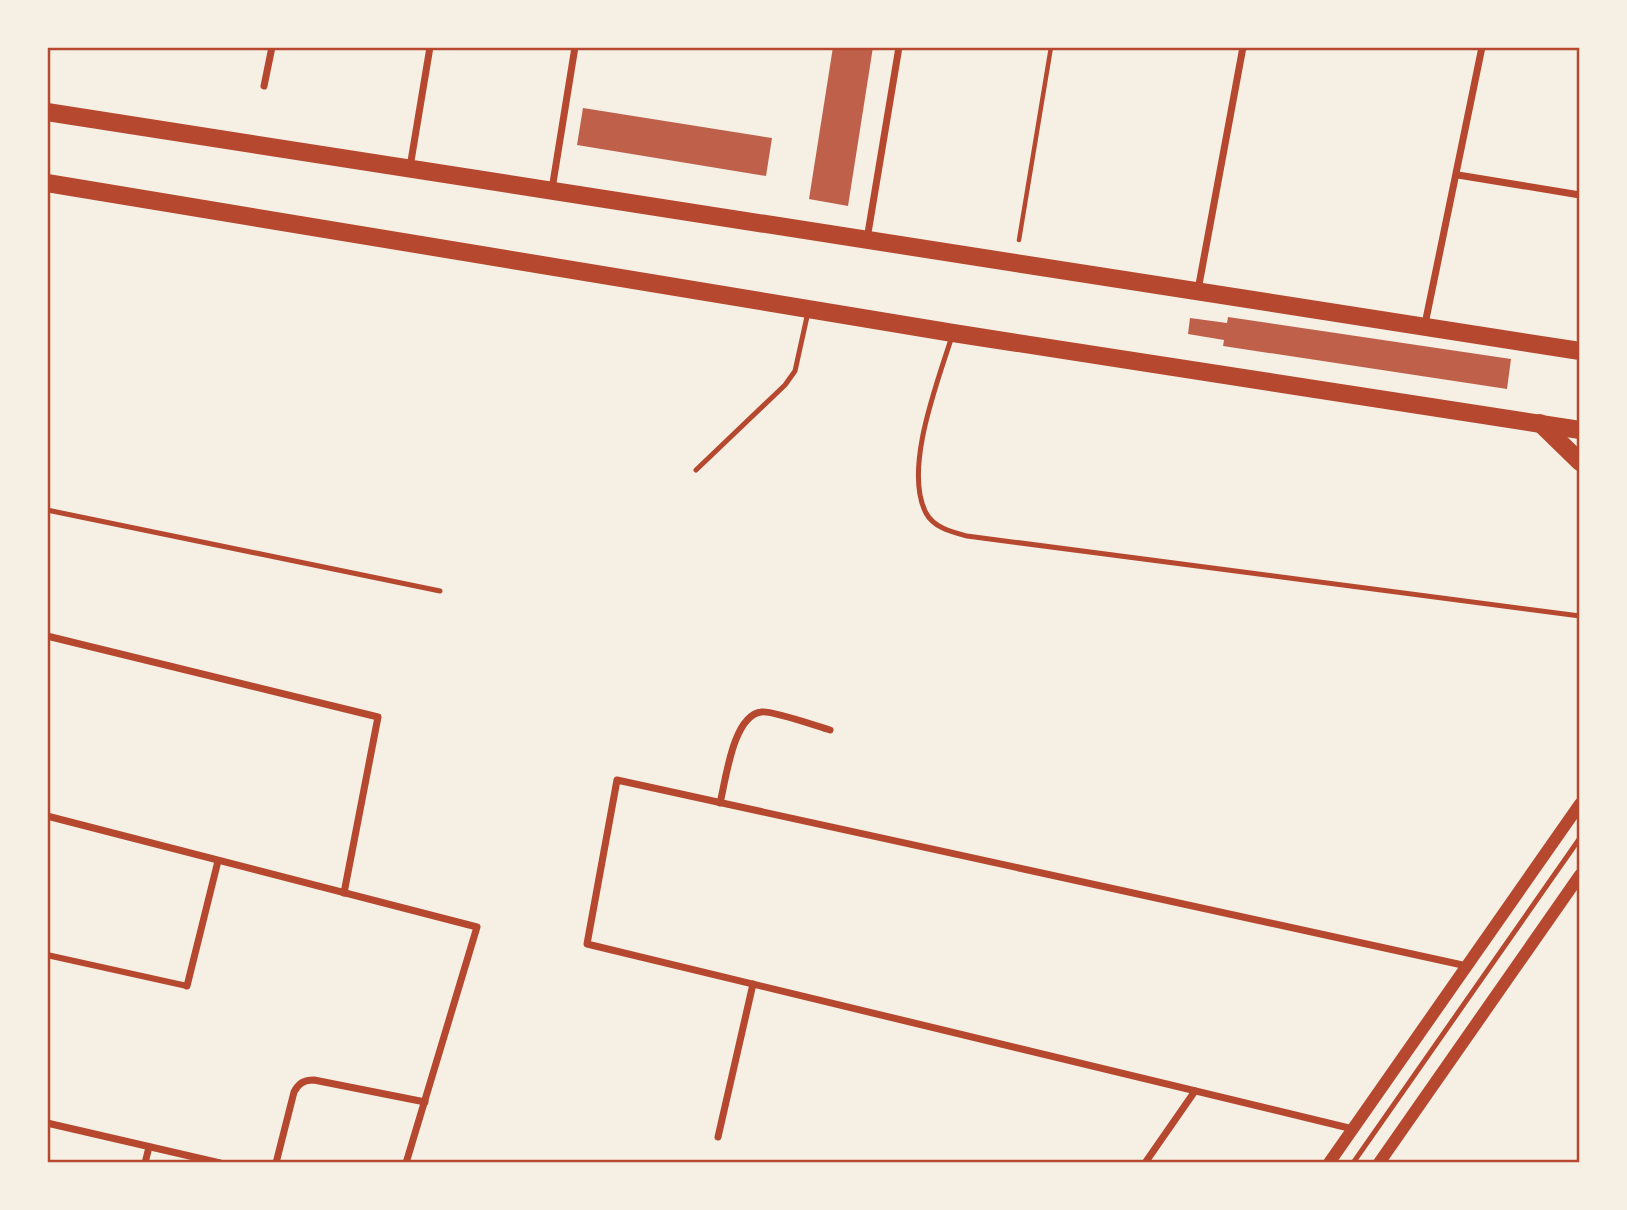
<svg xmlns="http://www.w3.org/2000/svg" width="1627" height="1210" font-family="'Source Sans 3',sans-serif">
<style>
.building{fill:#bf614a}
.lines{fill:none;stroke-linecap:round;stroke-linejoin:round}
.path{stroke:#b5482f;stroke-width:4.5}
.service{stroke:#b5482f;stroke-width:5}
.pedestrian{stroke:#b5482f;stroke-width:6}
.minor{stroke:#b5482f;stroke-width:7}
.tertiary{stroke:#b5482f;stroke-width:12}
.primary{stroke:#b5482f;stroke-width:18}
.neatline{fill:none;stroke:#b5482f;stroke-width:2.5}
</style>
<rect width="100%" height="100%" fill="#f6efe4"/>
<g class="building">
<path d="M833 47H873L848 206 809 199Z"/>
<path d="M583 108 772 138 766 176 577 145Z"/>
<path d="M1228 317 1511 359 1507 389 1223 346 1224 340 1188 334 1190 318 1227 323Z"/>
</g>
<g class="lines">
<path class="path" d="M1019 240 1051 47"/>
<g class="service">
<path d="M952 336C938 381 903 469 926 513 934 528 952 532 967 536L1580 616"/>
<path d="M696 470 785 385 795 371 808 312"/>
<path d="M47 510 440 591"/>
<path d="M1353 1163 1580 838"/>
</g>
<path class="pedestrian" d="M47 955 187 986"/>
<g class="minor">
<path d="M264 86 272 47"/>
<path d="M410 167 430 47"/>
<path d="M1458 175 1580 195"/>
<path d="M552 189 575 47"/>
<path d="M867 239 899 47"/>
<path d="M1198 290 1243 47"/>
<path d="M1425 324 1482 47"/>
<path d="M47 636 378 717 344 893"/>
<path d="M720 803C726 779 733 716 761 712 772 710 816 726 830 730"/>
<path d="M47 816 477 927 406 1163"/>
<path d="M187 986 218 861"/>
<path d="M47 1123 220 1163"/>
<path d="M1353 1129 587 944 617 780 1467 966"/>
<path d="M718 1137 753 984"/>
<path d="M145 1163 149 1147"/>
<path d="M276 1163 294 1092C299 1083 304 1080 314 1080L425 1102"/>
<path d="M1145 1163 1195 1091"/>
</g>
<g class="tertiary">
<path d="M1329 1163 1580 804"/>
<path d="M1379 1163 1580 875"/>
</g>
<g class="primary">
<path d="M47 112 1580 351"/>
<path d="M47 183 953 333 1580 430"/>
<path d="M1540 423 1580 462"/>
</g>
</g>
<rect width="1627" height="1210" fill="none" stroke="#f6efe4" stroke-width="98"/>
<rect x="49" y="49" width="1529" height="1112" class="neatline"/>
</svg>
